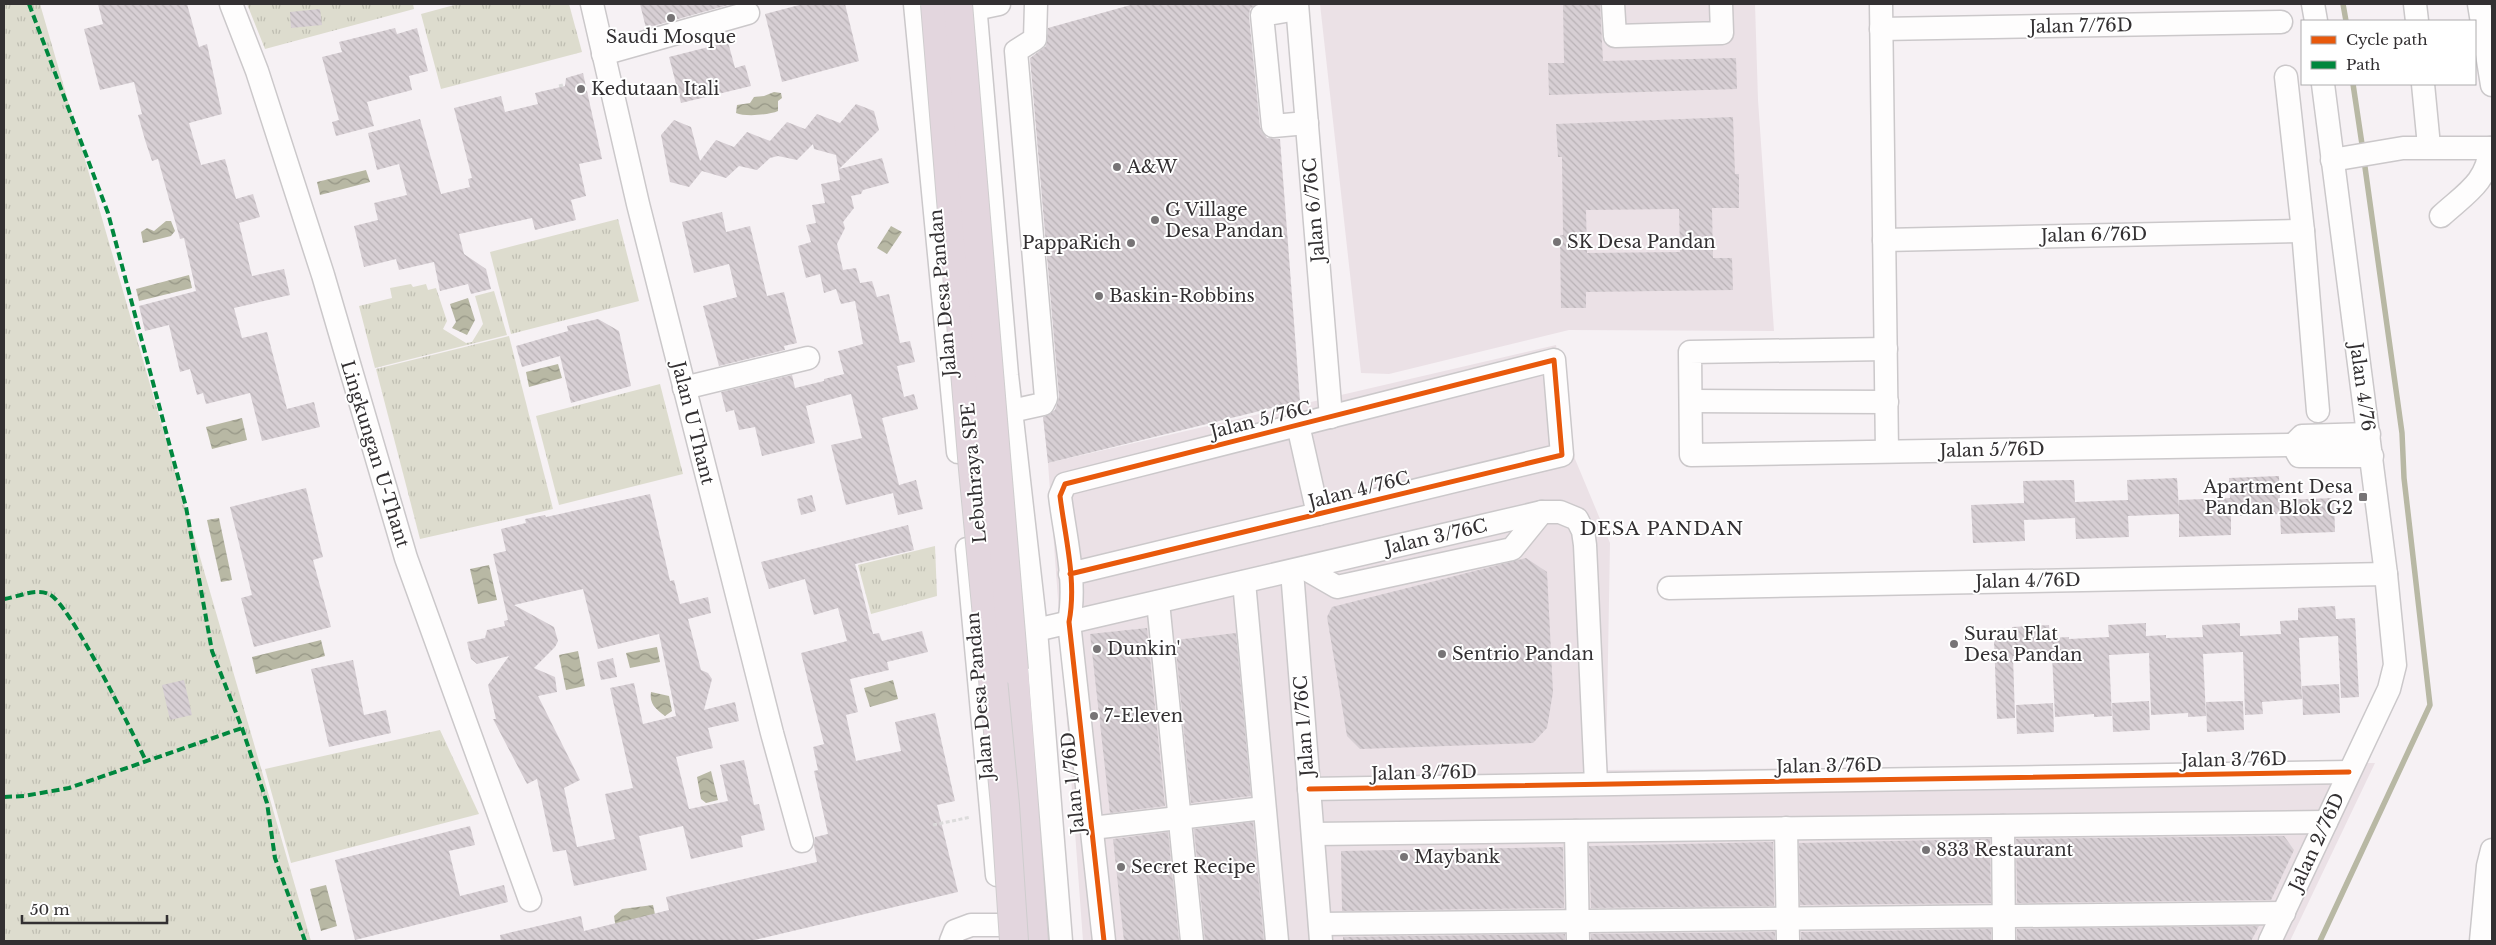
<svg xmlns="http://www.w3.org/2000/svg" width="2496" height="945" font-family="'Libre Baskerville',serif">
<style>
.built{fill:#ebe1e6}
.grass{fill:url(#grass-tufts)}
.water{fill:url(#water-waves)}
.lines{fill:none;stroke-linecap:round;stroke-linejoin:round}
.stream{stroke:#b8b8a4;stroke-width:5.5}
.building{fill:url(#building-back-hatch);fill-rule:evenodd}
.minor-casing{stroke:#cbc8ca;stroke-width:25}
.highway-casing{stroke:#cfcdce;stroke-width:30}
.path{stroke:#dcdbdb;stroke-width:3;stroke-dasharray:4 2.5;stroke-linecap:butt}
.minor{stroke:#fefdfd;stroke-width:22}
.highway{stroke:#e3d6de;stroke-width:28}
.highway-bridge-casing{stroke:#cfcdce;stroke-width:30;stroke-linecap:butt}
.highway-bridge{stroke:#e3d6de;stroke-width:28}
.quiet{stroke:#00873e;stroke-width:4;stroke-dasharray:8 4;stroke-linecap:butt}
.cycleway-casing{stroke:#fff;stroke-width:8}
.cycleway{stroke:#e8590c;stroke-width:5}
.poi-dot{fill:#777476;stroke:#fff;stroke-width:2}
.labels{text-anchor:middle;stroke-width:4;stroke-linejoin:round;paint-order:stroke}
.street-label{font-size:18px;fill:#333032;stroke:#fff}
.poi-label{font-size:18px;fill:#333032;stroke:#fff;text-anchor:start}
.neighbourhood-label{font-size:19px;letter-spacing:1px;fill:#333032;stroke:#fff}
</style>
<defs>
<pattern id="grass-tufts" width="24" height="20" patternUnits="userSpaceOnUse" patternTransform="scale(1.25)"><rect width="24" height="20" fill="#dddcce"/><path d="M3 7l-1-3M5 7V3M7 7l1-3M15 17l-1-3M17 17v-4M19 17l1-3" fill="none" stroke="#bebdb1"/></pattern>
<pattern id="water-waves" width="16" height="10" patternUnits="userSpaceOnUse" patternTransform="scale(1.25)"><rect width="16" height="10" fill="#b8b8a4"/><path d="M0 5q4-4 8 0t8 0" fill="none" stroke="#969686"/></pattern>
<pattern id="building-back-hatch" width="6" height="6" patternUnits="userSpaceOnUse" patternTransform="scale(1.25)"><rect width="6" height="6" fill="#d7cfd4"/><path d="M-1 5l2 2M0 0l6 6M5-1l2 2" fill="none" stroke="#b9b2b6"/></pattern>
</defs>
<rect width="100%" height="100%" fill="#f6f1f4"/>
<g class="built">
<path d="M1320 4H1755L1758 100 1774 331 1569 330 1389 374 1361 373Z"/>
<path d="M1556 345 1575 459 1610 543 1606 770 2375 763 2290 941H1083L1048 463Z"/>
</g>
<g class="grass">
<path d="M4 4H40L311 941H4Z"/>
<path d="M247 4H413L414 9 265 49Z"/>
<path d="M458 4H569L582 52 441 89 421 14Z"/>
<path d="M618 219 639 301 511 334 490 252Z"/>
<path d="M411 284 413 287 426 284 428 290 436 288 447 321 443 329 466 343 472 342 483 324 475 296 494 291 507 335 375 368 359 306 392 298 390 288Z"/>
<path d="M509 336 553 509 420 539 376 369Z"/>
<path d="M660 384 683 474 559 505 536 416Z"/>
<path d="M935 546 937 596 871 614 858 565Z"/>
<path d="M440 730 479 814 291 863 265 769Z"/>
</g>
<g class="water">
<path d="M774 92 781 93 782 98 778 101V111C769 115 745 117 736 113L737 105 750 103 754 97 764 96Z"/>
<path d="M366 170 370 182 320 195 317 182Z"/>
<path d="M166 221H171L175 231 171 236 143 243 141 232 147 228 154 231Z"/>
<path d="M891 226 902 232 887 254 877 248Z"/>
<path d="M189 275 192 288 139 301 136 289Z"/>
<path d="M468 298 475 320 467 335 452 328 456 322 450 304Z"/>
<path d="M558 364 562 378 529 387 526 372Z"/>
<path d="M242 418 247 440 212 449 206 427Z"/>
<path d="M219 518 232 580 221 582 207 520Z"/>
<path d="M489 565 497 600 478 604 470 569Z"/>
<path d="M321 640 325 656 256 674 252 657Z"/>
<path d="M657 647 660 662 630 668 626 653Z"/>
<path d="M578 651 585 686 566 690 559 655Z"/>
<path d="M893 680 898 699 870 707 864 688Z"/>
<path d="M651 692 669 696 672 711 665 716C656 709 649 704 651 692Z"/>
<path d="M711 771 718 800 706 803 701 799 697 777Z"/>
<path d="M326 885 337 926 321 931 310 889Z"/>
<path d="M653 905 656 919 616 929 614 916 622 909Z"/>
</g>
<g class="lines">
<g class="stream">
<path d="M2343 4 2346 21"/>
<path d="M2353 84 2363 151"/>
<path d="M2320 941 2430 705 2404 478 2402 433 2364 160"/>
</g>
</g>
<g class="building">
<path d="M98 4H187L199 47 207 44 222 114 189 123 201 165 225 159 236 199 253 194 260 217 239 223 252 276 284 269 290 295 234 308 242 338 267 332 287 409 314 402 320 427 262 441 250 393 206 404 203 393 197 395 190 369 180 372 169 325 145 331 139 306 196 291 184 238 180 239 158 159 152 161 145 140 138 115 142 114 134 82 100 90 84 29 103 24Z"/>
<path d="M640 4H732L646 28Z"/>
<path d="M803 4H845L859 61 782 82 765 14Z"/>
<path d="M1134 4H1256L1250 9 1249 16 1260 127 1267 138 1280 139 1300 401 1048 463 1043 417 1055 410 1059 397 1030 58 1046 46 1048 28Z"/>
<path d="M1563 4H1600L1603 61 1736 58 1737 89 1549 95 1548 63H1564Z"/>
<path d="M320 9 322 25 291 28 290 12Z"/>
<path d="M395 28 397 34 417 28 428 71 409 76 412 90 367 102 374 126 336 136 332 122 339 120 322 57 342 52 339 42Z"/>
<path d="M728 42 735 68 745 65 751 86 681 103 669 57Z"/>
<path d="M583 73 602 159 579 164 586 196 571 200 576 220 535 230 532 218 459 234 464 254 486 269 491 289 471 294 468 284 440 291 434 262 399 270 396 259 364 267 354 226 378 220 374 203 407 195 399 164 377 170 368 133 420 119 441 194 470 187 468 179 472 178 454 108 501 96 505 112 538 104 535 93 565 86 566 78Z"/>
<path d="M856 104 874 111 879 130 839 169 882 158 889 183 863 190 861 194 851 196 854 208 843 222 845 228 837 244 843 270 856 268 860 283 872 281 877 297 889 294 900 343 910 341 915 362 897 366 904 397 914 394 918 409 882 418 899 485 916 480 923 509 898 515 893 493 846 505 831 445 862 438 851 394 806 406 815 443 762 456 755 427 739 430 734 410 726 412 721 392 792 375 795 388 824 381V379L844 374 838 351 863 344 855 301 841 304 836 289 824 293 820 274 806 278 798 246 811 242 806 225 816 223 812 205 825 203 821 184 840 180 836 155 814 149 813 144 797 160 778 156 770 158 757 170 739 166 726 178 702 171 689 187 670 182 661 135 674 120 691 127 700 161 716 140 734 147 747 132 770 141 787 122 805 129 817 114 840 123Z"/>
<path d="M1733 117 1735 174H1739V208H1712L1713 258H1732L1733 290 1586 292V308H1561L1560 235H1563L1562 157H1558L1556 124ZM1679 209 1680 252 1587 253 1586 210Z"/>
<path d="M722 212 726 232 750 226 767 296 784 292 797 343 784 346 785 350 719 366 703 306 737 297 729 264 694 273 682 222Z"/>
<path d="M598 319 619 331 631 386 571 403 560 356 522 367 516 346 568 331 567 326Z"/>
<path d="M2279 476 2280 500 2334 498 2335 532 2281 534 2280 514 2231 516V535L2179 537V514L2128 516 2129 537 2076 539 2075 518 2024 520 2025 541 1973 543 1971 505 2024 503 2023 481 2074 480 2075 502 2128 500 2127 480 2177 478 2179 509 2178 500 2230 498 2229 478Z"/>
<path d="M306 488 323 557 313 560 331 627 254 647 241 598 252 595 230 507Z"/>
<path d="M650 494 670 581 674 580 680 604 708 597 711 613 688 619 701 670 708 673 712 679 704 710 735 702 739 721 708 728 713 748 676 757 689 809 728 801 720 765 744 760 754 805 759 804 765 830 741 836 743 847 691 859 683 826 639 836 647 870 574 886 566 850 553 852 537 779 527 784 493 719H496L488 685 509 656 477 664 471 659 467 642 485 638 487 630 505 626 504 621 508 620 493 554 506 551 501 529 526 523 525 519 545 515 546 517ZM583 589 598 649 659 634 676 716 643 724 634 683 610 688 633 788 605 794 615 839 577 847 564 788 580 780 538 696 557 692 555 677 534 668 555 647 558 641 554 627 514 605Z"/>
<path d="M812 495 816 511 801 515 797 499Z"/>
<path d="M908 525 914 550 855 564 873 634 879 633 882 641 922 631 928 652 887 662 889 670 850 679 858 712 846 715 856 761 901 751 895 722 935 713 955 801 937 805 958 892 750 941H501L500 935 581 916 584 931 669 910 666 897 817 862 814 846 815 837 828 834 814 771 818 770 813 747 824 744 801 653 847 641 838 608 814 615 805 579 769 589 761 562Z"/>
<path d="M1526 558 1547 572 1553 692 1547 728 1533 743 1360 749 1347 736 1327 617 1332 607Z"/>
<path d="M2335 606 2336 619 2355 618 2359 697 2341 698 2338 636 2299 638 2302 699 2262 702 2263 714 2245 715 2243 652 2203 654 2206 716 2188 717V713L2151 715 2149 653 2109 655 2112 716 2094 717V714L2055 717 2052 655 2013 656 2015 718 1997 719 1994 640 2012 639V627L2049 625 2050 638 2069 637V639L2109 637 2108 625 2146 623V636L2166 635V638L2203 637 2202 625 2240 623V636L2281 634 2280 621 2298 620V608Z"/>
<path d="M1147 628 1165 806 1110 813 1090 634Z"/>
<path d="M1236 633 1251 796 1191 803 1175 640Z"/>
<path d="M613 658 617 677 601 680 597 662Z"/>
<path d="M353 660 364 715 386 710 391 733 329 747 311 669Z"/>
<path d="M184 680 192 715 170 720 162 685Z"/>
<path d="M2339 684 2340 713 2303 715 2302 686Z"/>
<path d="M2149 701 2150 730 2113 732 2112 703Z"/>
<path d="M2243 701 2244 730 2207 732 2206 702Z"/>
<path d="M2053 703 2054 732 2017 734 2016 705Z"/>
<path d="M1253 822 1264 941H1205L1194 829Z"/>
<path d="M470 826 475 845 449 851 460 896 504 885 508 902 355 940 335 860Z"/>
<path d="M1168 832 1179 941H1124L1113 839Z"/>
<path d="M2284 836 2294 850 2271 900 2017 903 2016 839Z"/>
<path d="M1990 839 1991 903 1800 905 1799 843Z"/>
<path d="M1773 842 1774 906 1591 908 1589 846Z"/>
<path d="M1563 847 1564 908 1342 911 1341 851Z"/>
<path d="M2259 926 2251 941H2017V929Z"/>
<path d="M1991 929V941H1801V932Z"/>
<path d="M1775 932V941H1591V934Z"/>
<path d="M1565 934V941H1343V937Z"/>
</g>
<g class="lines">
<g class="minor-casing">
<g id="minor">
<path d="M231 4 257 71 323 275 406 558 530 900"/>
<path d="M592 4 638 204 772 733 802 841"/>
<path d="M915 4 958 452"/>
<path d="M975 4 1007 375 1036 630 1061 941"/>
<path d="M1297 4 1331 417"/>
<path d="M1613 4 1615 36 1722 33 1721 4"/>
<path d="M1881 4 1887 451"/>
<path d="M2313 4 2316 21"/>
<path d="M2415 4 2417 21"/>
<path d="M2479 4 2492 85"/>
<path d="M1297 9 1262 15 1273 126 1307 123"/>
<path d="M961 12 999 4"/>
<path d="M1881 29 2281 22"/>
<path d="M603 54 748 13"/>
<path d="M2286 77 2303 231 2318 411"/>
<path d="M2423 84 2429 146"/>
<path d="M2332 160 2403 148H2492"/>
<path d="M2441 216C2465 194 2488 182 2490 148"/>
<path d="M1884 240 2303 231"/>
<path d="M1886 349 1690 352 1691 455 2293 445"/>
<path d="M684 388 808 358"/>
<path d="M1691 401 1887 402"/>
<path d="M1011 411 1043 404 1046 398 1016 51 1035 39 1036 4"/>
<path d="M1298 425 1318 514"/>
<path d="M2369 434 2302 436 2293 445 2299 456H2372"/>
<path d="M967 549 997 875"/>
<path d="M1304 568 1337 587 1512 549 1542 512"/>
<path d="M1292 571 1321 941"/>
<path d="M1070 574 1562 455 1554 360 1065 484 1060 496C1065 537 1077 581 1069 622L1104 941"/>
<path d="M1244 582 1277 941"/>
<path d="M1669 588 2386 574"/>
<path d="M1158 602 1192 941"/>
<path d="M1036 630 1542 512H1560L1577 519 1583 531 1585 545 1596 783"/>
<path d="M1309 789 2349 772"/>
<path d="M2003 826 2004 941"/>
<path d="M1092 828 1264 808"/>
<path d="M1786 828 1788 941"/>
<path d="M1576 831 1578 941"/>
<path d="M1313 834 2326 822"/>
<path d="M1320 924 2284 913"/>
<path d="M951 941 955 931 971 925H1001"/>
<path d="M2270 941 2389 689 2395 665 2386 574 2323 84"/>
<path d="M2481 941 2488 866 2492 850"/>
</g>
</g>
<g class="highway-casing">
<path id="highway" d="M1014 670 1034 941"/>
</g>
<g class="path">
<path d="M559 86 563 85"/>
<path d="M933 825 971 817"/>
</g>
<use href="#minor" class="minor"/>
<use href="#highway" class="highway"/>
<g class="highway-bridge-casing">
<g id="highway-bridge">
<path d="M935 4 973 469 1005 805 1014 941"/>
<path d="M958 4 1014 670"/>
</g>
</g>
<use href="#highway-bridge" class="highway-bridge"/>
<g class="quiet">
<path d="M29 4 108 213 186 507 212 651 242 728 267 803 275 858 305 941"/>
<path d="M4 599C18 597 35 588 49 594 70 603 133 734 146 761"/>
<path d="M4 797 24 796 69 788 242 728"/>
</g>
<g class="cycleway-casing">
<g id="cycleway">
<path d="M1070 574 1562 455 1554 360 1065 484 1060 496C1065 537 1077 581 1069 622L1104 941"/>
<path d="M1309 789 2349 772"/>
</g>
</g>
<use href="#cycleway" class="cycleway"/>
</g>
<g class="poi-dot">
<circle cx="671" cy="18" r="5"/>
<circle cx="581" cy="89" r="5"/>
<circle cx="1117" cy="167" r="5"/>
<circle cx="1155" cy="220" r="5"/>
<circle cx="1557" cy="242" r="5"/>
<circle cx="1131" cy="243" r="5"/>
<circle cx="1099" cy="296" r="5"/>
<rect x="2358" y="492" width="10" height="10" rx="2.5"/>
<circle cx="1954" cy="644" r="5"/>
<circle cx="1097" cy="649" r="5"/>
<circle cx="1442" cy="654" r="5"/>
<circle cx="1094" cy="716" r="5"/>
<circle cx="1926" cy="850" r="5"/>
<circle cx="1404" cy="857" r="5"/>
<circle cx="1121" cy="867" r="5"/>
</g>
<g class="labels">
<g class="street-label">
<text transform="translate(2081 26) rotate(-1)" y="6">Jalan 7/76D</text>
<text transform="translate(1314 210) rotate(-95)" y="6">Jalan 6/76C</text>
<text transform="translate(2094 235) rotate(-1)" y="6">Jalan 6/76D</text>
<text transform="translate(943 293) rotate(-95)" y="6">Jalan Desa Pandan</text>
<text transform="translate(2362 387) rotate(82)" y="6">Jalan 4/76</text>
<text transform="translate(1261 420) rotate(-14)" y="6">Jalan 5/76C</text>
<text transform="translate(693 423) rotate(76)" y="6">Jalan U Thant</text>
<text transform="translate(1992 450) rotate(-1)" y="6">Jalan 5/76D</text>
<text transform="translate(375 454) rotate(73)" y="6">Lingkungan U-Thant</text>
<text transform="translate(974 473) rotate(-95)" y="6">Lebuhraya SPE</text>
<text transform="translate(1359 490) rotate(-14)" y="6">Jalan 4/76C</text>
<text transform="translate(1436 537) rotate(-13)" y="6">Jalan 3/76C</text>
<text transform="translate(2028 581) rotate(-1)" y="6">Jalan 4/76D</text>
<text transform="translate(980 696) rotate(-95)" y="6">Jalan Desa Pandan</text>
<text transform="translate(1304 726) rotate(-94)" y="6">Jalan 1/76C</text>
<text transform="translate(2234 760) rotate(-1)" y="6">Jalan 3/76D</text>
<text transform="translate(1829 766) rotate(-1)" y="6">Jalan 3/76D</text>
<text transform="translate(1424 773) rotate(-1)" y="6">Jalan 3/76D</text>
<text transform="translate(1073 783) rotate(-96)" y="6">Jalan 1/76D</text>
<text transform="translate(2317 842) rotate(-65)" y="6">Jalan 2/76D</text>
</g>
<g class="poi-label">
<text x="671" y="43" text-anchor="middle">Saudi Mosque</text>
<text x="591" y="95">Kedutaan Itali</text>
<text x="1127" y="173">A&amp;W</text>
<text x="1165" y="216">G Village<tspan x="1165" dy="21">Desa Pandan</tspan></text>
<text x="1567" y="248">SK Desa Pandan</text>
<text x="1121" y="249" text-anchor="end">PappaRich</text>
<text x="1109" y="302">Baskin-Robbins</text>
<text x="2353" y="493" text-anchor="end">Apartment Desa<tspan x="2353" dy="21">Pandan Blok G2</tspan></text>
<text x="1964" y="640">Surau Flat<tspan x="1964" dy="21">Desa Pandan</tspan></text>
<text x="1107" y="655">Dunkin'</text>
<text x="1452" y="660">Sentrio Pandan</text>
<text x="1104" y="722">7-Eleven</text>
<text x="1936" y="856">833 Restaurant</text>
<text x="1414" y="863">Maybank</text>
<text x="1131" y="873">Secret Recipe</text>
</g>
<g class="neighbourhood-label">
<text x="1662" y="535">DESA PANDAN</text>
</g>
</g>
<rect width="2496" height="945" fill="none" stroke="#333032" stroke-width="10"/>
<rect x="2301" y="20" width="175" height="65" fill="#ffffff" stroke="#adacad"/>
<rect x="2311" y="36" width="25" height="8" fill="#e8590c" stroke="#adacad"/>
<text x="2346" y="45" font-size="15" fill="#333032">Cycle path</text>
<rect x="2311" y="61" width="25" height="8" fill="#00873e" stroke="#adacad"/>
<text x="2346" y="70" font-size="15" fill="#333032">Path</text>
<path d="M22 915v8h145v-8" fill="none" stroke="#333032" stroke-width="2.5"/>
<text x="30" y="915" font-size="15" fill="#333032" stroke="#ffffff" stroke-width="4" paint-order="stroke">50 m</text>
</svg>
